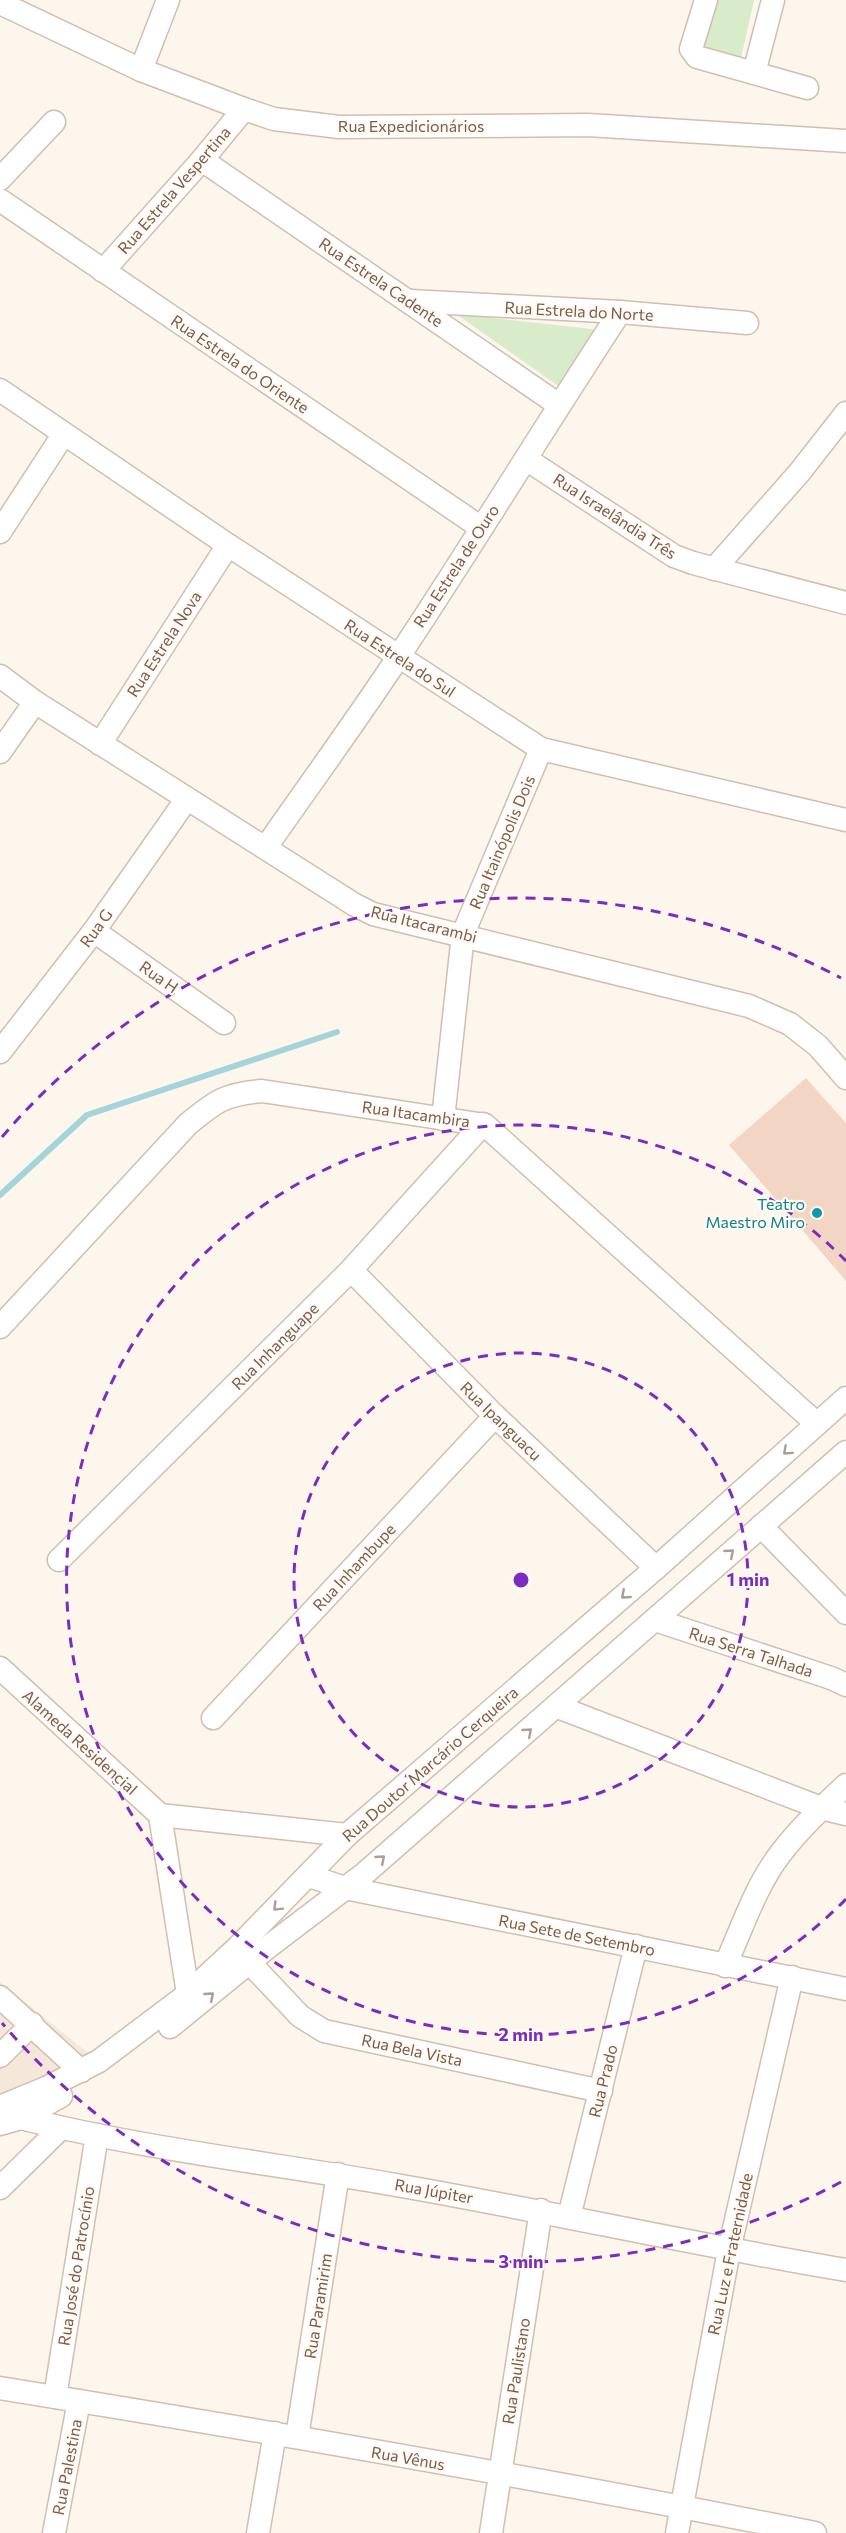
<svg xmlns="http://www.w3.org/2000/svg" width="846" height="2533" font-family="Commissioner,sans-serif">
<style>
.residential{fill:#f5e8da}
.green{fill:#d8ecc9}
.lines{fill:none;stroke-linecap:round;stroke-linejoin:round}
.stream{stroke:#a5d3da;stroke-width:6}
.building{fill:#f3d5c3}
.minor-casing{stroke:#d1beb0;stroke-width:25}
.minor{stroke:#fff;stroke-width:22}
.oneway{stroke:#af9d94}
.ring{fill:none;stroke:#7b2cbf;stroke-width:3;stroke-dasharray:10 8}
.culture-dot{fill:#0f9aa8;stroke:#fffaf3;stroke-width:2}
.labels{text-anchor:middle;stroke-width:4.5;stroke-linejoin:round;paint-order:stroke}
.street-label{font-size:16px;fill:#7a5c4d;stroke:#fffaf3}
.culture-label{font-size:16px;fill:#0d838f;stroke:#fffaf3;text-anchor:end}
.centre{fill:#7b2cbf;stroke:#fffaf3;stroke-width:3}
.ring-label{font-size:18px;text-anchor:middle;font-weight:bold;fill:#7b2cbf;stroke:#fffaf3;stroke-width:4.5;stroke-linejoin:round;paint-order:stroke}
</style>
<rect width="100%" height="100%" fill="#fdf6ec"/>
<path class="residential" d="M0 1982 88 2053 42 2080 0 2096Z"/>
<g class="green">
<path d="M714 0H754L739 67 699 55Z"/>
<path d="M456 314 601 330 564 390Z"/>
</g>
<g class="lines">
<path class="stream" d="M0 1195 87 1115 337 1032"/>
</g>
<path class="building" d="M806 1078 846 1123V1281L729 1145Z"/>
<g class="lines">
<g class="minor-casing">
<g id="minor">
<path d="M706 0 691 49 697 57 807 88"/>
<path d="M0 3 141 70 244 109 274 119 339 127 588 125 846 141"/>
<path d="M141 70 168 0"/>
<path d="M754 73 773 0"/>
<path d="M202 160 559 405"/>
<path d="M0 179 54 122"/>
<path d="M0 200 480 527"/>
<path d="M103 271 202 160 244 109"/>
<path d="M411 301 620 312 747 323"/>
<path d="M0 390 228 545 541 749 846 820"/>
<path d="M526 459 674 556 693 563 846 603"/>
<path d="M0 532 63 435"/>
<path d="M714 569 799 473 846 413"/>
<path d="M0 676 35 702 355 905 373 914 749 1006 790 1024 818 1046 846 1078"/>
<path d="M100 744 228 545"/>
<path d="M0 752 35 702"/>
<path d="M266 847C310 784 356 721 399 656 474 543 545 426 620 312"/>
<path d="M94 931 224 1023"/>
<path d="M0 1052 94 931 186 800"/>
<path d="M443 1119 463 934 541 749"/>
<path d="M351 1270 495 1416 656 1568"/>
<path d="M0 1327 188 1124C216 1101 225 1094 262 1091L485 1125 817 1424"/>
<path d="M761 1526 846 1613"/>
<path d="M59 1560 351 1270 483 1124"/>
<path d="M655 1620 831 1678 846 1685"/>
<path d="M0 1668 160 1815"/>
<path d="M558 1707 821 1808 846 1814"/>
<path d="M213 1718 495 1416"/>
<path d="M309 1876 345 1888 846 1989"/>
<path d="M249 1962 300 2016 324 2031 601 2091"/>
<path d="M725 1966C742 1928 756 1885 781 1853 800 1828 824 1806 846 1785"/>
<path d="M188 1994 160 1815 347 1835"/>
<path d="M0 1997 81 2071"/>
<path d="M170 2027 268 1947 364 1874 846 1452"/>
<path d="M0 2056 32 2024"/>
<path d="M0 2107 46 2088 99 2061 184 1997 237 1948 347 1835 656 1568 846 1398"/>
<path d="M21 2118C144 2149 271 2163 396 2185 546 2211 695 2245 846 2270"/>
<path d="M0 2124 21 2118 61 2096"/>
<path d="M0 2188 61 2128"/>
<path d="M569 2217 636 1946"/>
<path d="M0 2388C272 2432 544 2479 815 2533"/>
<path d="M55 2397 97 2135"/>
<path d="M297 2437 338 2174"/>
<path d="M54 2533 79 2401"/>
<path d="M258 2533 275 2433"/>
<path d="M491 2533 541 2210"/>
<path d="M677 2533 729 2250 792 1977"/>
</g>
</g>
<use href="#minor" class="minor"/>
</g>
<defs><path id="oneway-chevron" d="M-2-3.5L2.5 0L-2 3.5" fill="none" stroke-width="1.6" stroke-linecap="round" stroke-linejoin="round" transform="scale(1.5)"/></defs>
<g class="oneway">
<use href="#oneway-chevron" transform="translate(787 1451) rotate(138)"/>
<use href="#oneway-chevron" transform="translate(730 1553) rotate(-41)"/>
<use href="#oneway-chevron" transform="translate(625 1595) rotate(139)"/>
<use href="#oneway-chevron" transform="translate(528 1732) rotate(-41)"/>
<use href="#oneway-chevron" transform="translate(381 1859) rotate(-41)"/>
<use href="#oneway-chevron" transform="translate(277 1907) rotate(135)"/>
<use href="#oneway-chevron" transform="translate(210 1996) rotate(-41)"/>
</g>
<g class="ring">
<circle cx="521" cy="1580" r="227"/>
<path d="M846 1899A455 455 0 1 1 846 1261"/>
<path d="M841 2182A682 682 0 0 1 2 2023M2 1137A682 682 0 0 1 841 978"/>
</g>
<circle class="culture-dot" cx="817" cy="1213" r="6"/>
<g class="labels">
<g class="street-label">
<text x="411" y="132">Rua Expedicionários</text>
<text transform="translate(174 190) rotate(-49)" y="6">Rua Estrela Vespertina</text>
<text transform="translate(381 282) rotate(34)" y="6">Rua Estrela Cadente</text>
<text transform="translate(579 311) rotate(3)" y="6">Rua Estrela do Norte</text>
<text transform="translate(240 364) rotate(34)" y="6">Rua Estrela do Oriente</text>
<text transform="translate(615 516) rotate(33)" y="6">Rua Israelândia Três</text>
<text transform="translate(456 566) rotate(-57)" y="6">Rua Estrela de Ouro</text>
<text transform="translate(164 644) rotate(-57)" y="6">Rua Estrela Nova</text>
<text transform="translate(400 658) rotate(33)" y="6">Rua Estrela do Sul</text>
<text transform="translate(502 842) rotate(-67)" y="6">Rua Itainópolis Dois</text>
<text transform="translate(424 924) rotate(14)" y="6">Rua Itacarambi</text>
<text transform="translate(96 928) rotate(-54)" y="6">Rua G</text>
<text transform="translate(159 977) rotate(35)" y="6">Rua H</text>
<text transform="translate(416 1114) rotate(8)" y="6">Rua Itacambira</text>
<text transform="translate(275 1346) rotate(-45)" y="6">Rua Inhanguape</text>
<text transform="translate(501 1421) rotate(44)" y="6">Rua Ipanguacu</text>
<text transform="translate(354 1567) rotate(-47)" y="6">Rua Inhambupe</text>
<text transform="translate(751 1652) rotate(18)" y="6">Rua Serra Talhada</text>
<text transform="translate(80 1742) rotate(42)" y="6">Alameda Residencial</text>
<text transform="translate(430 1764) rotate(-41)" y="6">Rua Doutor Marcário Cerqueira</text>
<text transform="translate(577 1935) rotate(11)" y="6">Rua Sete de Setembro</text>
<text transform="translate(412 2050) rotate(12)" y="6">Rua Bela Vista</text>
<text transform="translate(603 2081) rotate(-76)" y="6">Rua Prado</text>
<text transform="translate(434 2191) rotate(10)" y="6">Rua Júpiter</text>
<text transform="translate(730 2254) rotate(-78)" y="6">Rua Luz e Fraternidade</text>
<text transform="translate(76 2266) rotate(-81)" y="6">Rua José do Patrocínio</text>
<text transform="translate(318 2306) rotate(-81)" y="6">Rua Paramirim</text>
<text transform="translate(516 2371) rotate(-81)" y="6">Rua Paulistano</text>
<text transform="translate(408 2458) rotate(10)" y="6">Rua Vênus</text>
<text transform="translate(67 2467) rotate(-79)" y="6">Rua Palestina</text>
</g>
<g class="culture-label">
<text x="805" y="1210">Teatro<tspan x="805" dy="18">Maestro Miro</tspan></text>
</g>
</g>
<circle cx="521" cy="1580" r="9" class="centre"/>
<g class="ring-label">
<text x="748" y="1586">1 min</text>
<text x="521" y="2041">2 min</text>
<text x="521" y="2268">3 min</text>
</g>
</svg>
